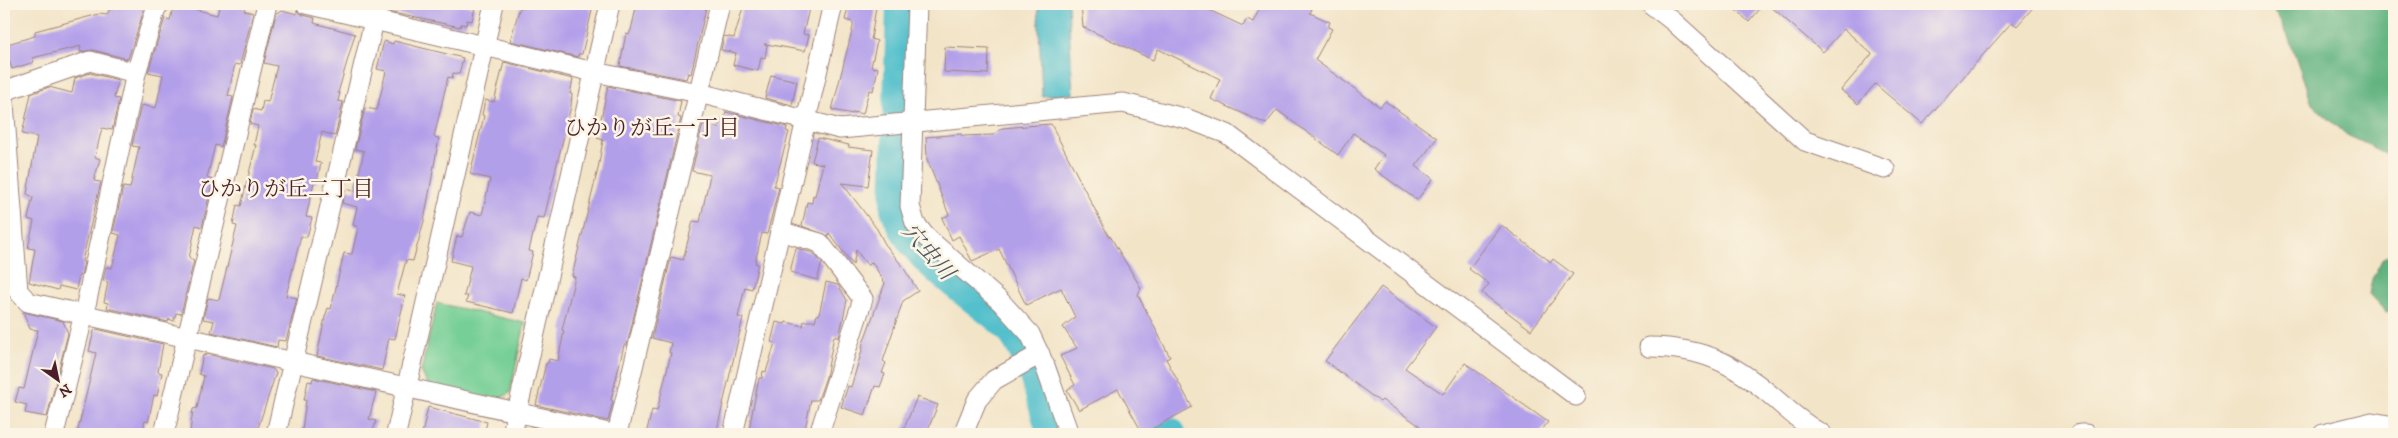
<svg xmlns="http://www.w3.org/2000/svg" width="2398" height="438" font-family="'IM FELL DW Pica','Noto Serif JP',serif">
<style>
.green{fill:#76cf96;stroke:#607760}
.forest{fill:#60b27f;stroke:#556855}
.water{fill:#53c0cc;stroke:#4e707c}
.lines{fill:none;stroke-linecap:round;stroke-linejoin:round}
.river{stroke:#53c0cc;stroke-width:34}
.building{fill:#b29fea}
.minor-casing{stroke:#9e8279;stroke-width:21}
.minor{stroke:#fff;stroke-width:19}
.labels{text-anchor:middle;stroke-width:5;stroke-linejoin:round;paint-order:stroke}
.neighbourhood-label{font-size:22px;fill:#4a1f2b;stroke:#fcf5e5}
.water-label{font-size:22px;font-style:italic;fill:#4d5763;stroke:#fcf5e5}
</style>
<rect width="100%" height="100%" fill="#fcf5e5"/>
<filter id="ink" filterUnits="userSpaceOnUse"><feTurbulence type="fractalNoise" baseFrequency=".02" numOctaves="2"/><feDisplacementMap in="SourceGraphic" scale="10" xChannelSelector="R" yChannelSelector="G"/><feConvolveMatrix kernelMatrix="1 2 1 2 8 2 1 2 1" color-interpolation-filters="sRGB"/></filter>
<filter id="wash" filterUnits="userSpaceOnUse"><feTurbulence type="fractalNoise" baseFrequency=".0096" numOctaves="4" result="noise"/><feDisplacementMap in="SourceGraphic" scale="20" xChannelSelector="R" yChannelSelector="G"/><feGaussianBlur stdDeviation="1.12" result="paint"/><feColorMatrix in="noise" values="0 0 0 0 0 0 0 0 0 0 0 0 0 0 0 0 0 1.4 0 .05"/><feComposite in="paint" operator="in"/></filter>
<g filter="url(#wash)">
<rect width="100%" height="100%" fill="#f2e4c7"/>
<path class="green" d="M437 303 525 323 510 393 496 401 428 385 421 371Z"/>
<g class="forest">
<path d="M2271 4H2394V157L2347 135 2312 104 2289 38Z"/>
<path d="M2394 253V310L2386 312 2369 294 2372 279 2383 258Z"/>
</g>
<path class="water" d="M1038 4H1068L1073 94 1042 96Z"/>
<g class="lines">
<g class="river">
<path d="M903 4 897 208C911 252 951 278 986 306 995 313 1007 321 1014 331 1034 359 1044 402 1054 434"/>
<path d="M1168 434H1169"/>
</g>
</g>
<g id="blocks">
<g class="building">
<path d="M134 4H143V13L128 59 93 50 80 52 81 46 32 58 34 62 12 69 9 60 4 61V45L35 36V31L99 14 107 15 109 10Z"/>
<path d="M220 4H246L244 10 253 13 240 65 235 64 228 96 233 97 223 139 221 147 215 145 207 178 213 180 202 227 196 225 189 258 194 260 181 314 176 313 174 321 169 319 168 322 107 308 108 303 104 302 108 282 103 281 106 267 112 268 120 235 113 233 123 187 130 188 139 147 132 146 141 105 156 108 163 75 148 72 165 18 170 20 173 8 182 10 183 6 217 15Z"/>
<path d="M389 4H461L475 7 472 21 467 20 466 25 461 24 460 27 388 12Z"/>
<path d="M523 4H591L589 10H592L582 54H578V57L510 41 520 7 522 8Z"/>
<path d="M637 4H688L706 8 691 74 688 73 686 79 620 66 626 33 629 34 631 30Z"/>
<path d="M744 4H810L803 34 809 35 805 51 766 44H764L767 45 765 58 761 57 758 71 733 65 736 53 721 50 724 36 734 38Z"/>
<path d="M849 4H874L873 6 876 7 871 39 877 41 871 67 878 68 873 91 869 90 863 114 853 112V114L832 110 853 27V22L845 20Z"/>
<path d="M1081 4H1196L1243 26 1247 19 1253 22 1262 4H1314L1310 13 1330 22 1328 27 1332 29 1315 60 1380 107 1385 101 1437 138 1416 166 1433 179 1417 200 1374 169 1384 155 1353 133 1338 155 1277 110 1266 124 1211 99 1220 79 1158 49 1153 60 1083 27Z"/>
<path d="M1729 4H1764L1749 22Z"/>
<path d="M1768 4H2036L2017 26 2012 22 1922 124 1875 84 1858 104 1841 90 1872 54 1844 29 1823 52Z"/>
<path d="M282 10 297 14V10L303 15 315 18 314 23 355 34 338 93H340L338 101 343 102 335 136 322 132 315 162 321 163 317 182H314L306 217 312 218 307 237 301 236 286 296 297 298 286 341 278 340 277 347 211 332 214 321 203 319 208 298 219 300 237 226 233 225 237 205 241 206 256 145H254L258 126 250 124 253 109 261 111 263 101 268 102 277 66 264 63 276 14Z"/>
<path d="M384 41 393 44 394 41 463 58 459 74 453 73 452 78 448 77 434 137 439 138 424 221 413 261 406 260 397 294 405 296 395 339 389 338 382 370 317 356 325 317 328 308 331 309 344 253 352 254 358 227 353 225 357 207 342 203 346 189 355 191 364 151 355 149 365 108 377 110 386 71 377 69Z"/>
<path d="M945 47 989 49 988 74 944 72Z"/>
<path d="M504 62 573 79 570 94H572L571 106 544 218 537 217 529 251 533 252 526 280 521 278 513 313 466 302 468 296H464L471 266 451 261 457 236 462 237 470 212 482 215 490 179 470 174 484 116 482 115 485 100 494 102Z"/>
<path d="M90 73 118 80 114 98 119 99 112 130 102 128 95 157 100 159 94 181 101 182 82 261 84 262 81 276 79 275 76 290 59 286 58 290 29 282 35 249 28 248 34 221 28 219 33 197 27 194 37 137 22 134 31 94 49 87 72 93 75 78Z"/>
<path d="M771 75 797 81 792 105 765 98Z"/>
<path d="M608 86 681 101 678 117 681 118 627 345H624L611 400 613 401 608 421 536 405 546 363H548L549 359 558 361 564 331 562 330 575 277 572 276 598 169 603 140 597 138Z"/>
<path d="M726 112 787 127 786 131 789 132 774 186 779 187 767 234 762 233 755 263 758 264 752 289 745 287 738 317 743 318 716 434H646L652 410 657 411 671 353H669L671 343 652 338 671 257 683 260 693 221 700 222 710 175 692 171 703 124 719 128 721 120 724 121Z"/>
<path d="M1051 124 1109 237 1110 236 1141 288 1138 295 1170 357 1166 359 1192 407 1143 434 1118 389 1079 410 1067 390 1075 385 1060 356 1077 348 1063 327 1075 317 1061 288 1026 305 999 249 972 261 959 236 952 240 942 218 949 215 927 159 926 137 961 134 962 136 993 135 1002 128Z"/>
<path d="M818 138 849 145 848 147 873 150 868 186 842 183 877 229 885 244 903 267 918 291 903 301 883 361 886 363 882 373 885 374 880 387 875 386 865 415 841 407 848 386 851 387 863 347 862 346 885 283 872 262 868 266 856 250 853 265 829 233 828 236 802 226 807 202 812 203 813 195 815 196 823 164 812 162Z"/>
<path d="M1501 225 1551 262 1553 259 1573 274 1531 330 1482 293 1489 284 1469 269Z"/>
<path d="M796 248 813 253 822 263 817 280 790 272Z"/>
<path d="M826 282 838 285 847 300 839 338 834 336 826 377 818 400H811L804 434H748L759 378H762L763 371 766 372 775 343 771 342 776 322 785 324 786 322 803 326 804 321H815L817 315H819Z"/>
<path d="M1381 287 1436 327 1405 368 1443 394 1465 363 1548 422 1539 434H1414L1420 426 1382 400 1380 402 1325 361Z"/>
<path d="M23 312 63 321 68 333 47 417 25 413 27 405 15 402 19 388 24 389 38 330 30 329Z"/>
<path d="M96 329 163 344 158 372 162 373 157 396 154 395 148 422 145 421 142 434H77L96 353 89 351 94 331Z"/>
<path d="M206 354 273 369 276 373 256 434H202L190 432 193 409 197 408 204 376 199 374 203 355 205 356Z"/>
<path d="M313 378 376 392 369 419 376 421 372 434H324L302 430 306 400H304L308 381 312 382Z"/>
<path d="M917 397 938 405 926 434H911L903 431Z"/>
<path d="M428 407 487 422 484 434H422Z"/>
<path d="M531 427 563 434H529Z"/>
</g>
</g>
</g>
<g filter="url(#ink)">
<use href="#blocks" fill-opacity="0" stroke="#9e8279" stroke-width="1"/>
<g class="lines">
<g class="minor-casing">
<g id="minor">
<path d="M306 4 594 72 699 93 840 129 1123 103 1188 119 1227 134 1576 396"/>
<path d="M917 4 910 206 915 223 926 237 1001 302 1030 334 1045 366 1069 434"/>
<path d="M1651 4 1674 22 1805 141 1885 169"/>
<path d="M4 91 90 61 136 73"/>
<path d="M4 103 18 291 28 302 613 434"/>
<path d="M780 231 820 243 863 299 819 434"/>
<path d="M1649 347C1703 348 1732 362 1773 397 1788 410 1804 425 1822 434"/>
<path d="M54 434 84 314 136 73 157 5 160 4"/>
<path d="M164 434 267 4"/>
<path d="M276 434 378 4"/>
<path d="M396 434 494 4"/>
<path d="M512 434 610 4"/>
<path d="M617 434 720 4"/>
<path d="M733 434 833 4"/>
<path d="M963 434 977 400 994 380 1040 354"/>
<path d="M2080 434H2086"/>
<path d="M2323 434 2372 422 2394 426"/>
</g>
</g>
<use href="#minor" class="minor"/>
</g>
</g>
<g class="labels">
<g class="neighbourhood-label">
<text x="652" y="135">ひかりが丘一丁目</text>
<text x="286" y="196">ひかりが丘二丁目</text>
</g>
<g class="water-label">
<text transform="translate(929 251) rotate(49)" y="8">穴虫川</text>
</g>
</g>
<rect width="2398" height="438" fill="none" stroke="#fcf5e5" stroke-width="20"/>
<g transform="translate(58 380) rotate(147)" stroke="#fcf5e5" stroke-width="4" paint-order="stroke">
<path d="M0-4L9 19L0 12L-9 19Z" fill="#4a1f2b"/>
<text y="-8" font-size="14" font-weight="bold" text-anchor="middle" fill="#4a1f2b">N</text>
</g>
</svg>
